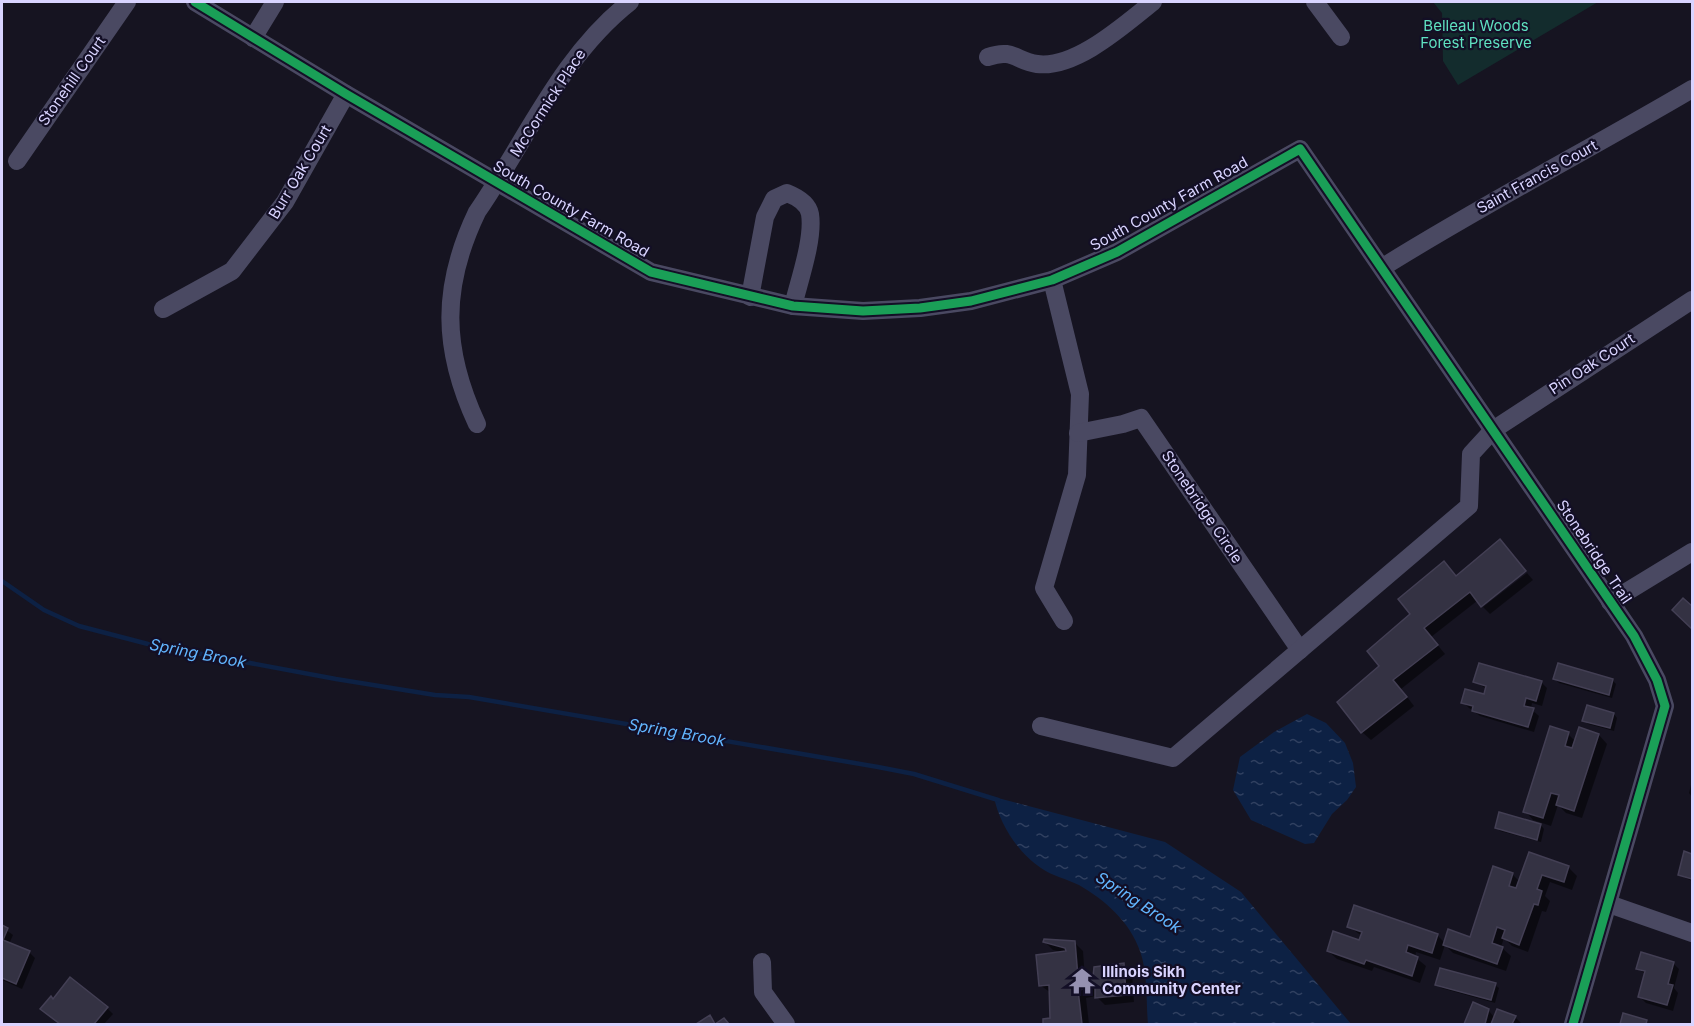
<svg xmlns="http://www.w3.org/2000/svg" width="1694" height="1026" font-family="Inter,sans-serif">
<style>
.park{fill:#132c2d}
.water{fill:url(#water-ripples)}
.shadow{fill:#0007}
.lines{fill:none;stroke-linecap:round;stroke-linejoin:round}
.stream{stroke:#0d2144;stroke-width:4.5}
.building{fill:#343243;stroke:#433f54;stroke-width:1.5}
.minor{stroke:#4a4962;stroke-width:18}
.cycleway-casing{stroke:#130f26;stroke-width:13}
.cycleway{stroke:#1a9f57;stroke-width:9}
.labels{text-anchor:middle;stroke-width:4.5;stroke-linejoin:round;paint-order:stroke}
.park-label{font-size:15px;fill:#5fe0c0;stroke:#130f26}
.street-label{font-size:15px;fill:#d9d4ff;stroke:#130f26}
.poi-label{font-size:15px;font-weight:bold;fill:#d9d4ff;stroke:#130f26;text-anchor:start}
.water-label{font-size:16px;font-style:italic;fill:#62b6ff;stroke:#130f26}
</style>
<defs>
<pattern id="water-ripples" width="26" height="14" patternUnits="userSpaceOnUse" patternTransform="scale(1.5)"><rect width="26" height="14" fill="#0d2144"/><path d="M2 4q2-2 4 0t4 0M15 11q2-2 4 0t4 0" fill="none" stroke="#304060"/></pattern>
</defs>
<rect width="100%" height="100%" fill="#161421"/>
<path class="park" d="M1433 2H1598L1458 85 1443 61 1442 13Z"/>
<g class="water">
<path d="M1307 714 1326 723 1345 743 1353 763 1356 787 1347 800 1332 814 1314 843 1305 844 1251 820 1233 790 1240 757 1274 732Z"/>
<path d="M994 797 1165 842 1241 892 1351 1024H1148C1146 1002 1148 973 1140 951 1130 922 1105 900 1079 885 1067 879 1052 876 1041 868 1018 853 999 823 994 797Z"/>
</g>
<g class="shadow">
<path d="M1500 541 1477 601 1431 637 1445 654 1401 689 1414 706 1371 740 1362 732 1381 666 1444 563 1457 577Z"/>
<path d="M1527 573 1533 580 1490 614 1483 607Z"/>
<path d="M1555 679 1613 681 1616 684 1612 698 1559 683Z"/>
<path d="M1475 682H1541L1547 688 1542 706 1532 703 1531 709 1539 716 1534 732 1480 716 1469 708 1463 702 1485 696 1487 689Z"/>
<path d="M1588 707 1614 714 1617 718 1614 731 1588 724 1584 720Z"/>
<path d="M1568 734 1576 742 1599 735 1607 744 1582 818 1566 813 1558 805 1551 826 1533 820 1525 811Z"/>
<path d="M1692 781V797L1689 793Z"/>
<path d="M1541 825 1544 829 1541 842 1500 831 1497 827Z"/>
<path d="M1686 853 1692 855V881L1679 875Z"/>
<path d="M1530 854 1568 867 1577 876 1572 890 1550 882 1545 896 1550 901 1546 912 1542 911 1528 952 1512 946 1504 938 1501 947 1511 956 1506 971 1453 953 1445 945 1440 960 1416 952 1415 957 1426 966 1420 983 1374 967 1372 971 1337 959 1328 951 1360 942 1362 936 1348 926 1437 935 1445 943 1471 939 1512 874 1520 882Z"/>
<path d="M2 927 13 935 9 944 29 952 35 958 22 989 2 980Z"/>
<path d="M1044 941 1074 942 1083 951 1085 979 1094 978 1123 965 1132 973 1134 1002 1105 1005 1096 996 1086 998 1089 1024H1045L1044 1020H1052L1051 993 1040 985 1065 953 1053 950Z"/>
<path d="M1673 963 1679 969 1674 988 1678 993 1673 1011 1646 1003 1640 997 1646 975 1638 968Z"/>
<path d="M1437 984 1495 985 1499 988 1495 1003 1441 988Z"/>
<path d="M54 1001 107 1008 113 1014 104 1024H60L48 1015Z"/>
<path d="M1474 1004 1488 1010 1495 1018 1515 1017 1522 1024H1466Z"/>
</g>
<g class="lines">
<path class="stream" d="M2 581 44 610 79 626 148 644 336 679 435 695 469 697 878 767 914 774 998 800"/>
</g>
<g class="building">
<path d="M1500 539 1526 571 1481 607 1470 592 1424 628 1438 645 1393 680 1407 697 1361 733 1337 702 1379 666 1367 651 1410 614 1398 599 1444 561 1456 576Z"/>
<path d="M1683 598 1692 606V629L1672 610Z"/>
<path d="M1479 663 1542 681 1536 701 1526 698 1524 706 1534 708 1528 727 1472 711 1473 706 1461 703 1465 689 1484 694 1486 686 1473 682Z"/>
<path d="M1558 663 1613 679 1609 695 1553 679Z"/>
<path d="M1587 705 1614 713 1610 728 1582 721Z"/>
<path d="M1550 726 1569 732 1565 746 1572 748 1579 727 1599 734 1574 811 1556 805 1559 795 1551 793 1543 818 1523 812Z"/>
<path d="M1499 812 1541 824 1537 840 1495 828Z"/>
<path d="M1684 851 1692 854V879L1678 875Z"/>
<path d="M1529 852 1569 866 1564 882 1542 875 1537 889 1542 891 1538 905 1534 904 1519 945 1502 938 1505 930 1497 927 1492 943 1503 947 1497 964 1443 945 1448 929 1470 937 1493 866 1513 873 1509 886 1516 888Z"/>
<path d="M1354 905 1438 934 1432 953 1408 945 1406 952 1418 957 1412 976 1366 960 1364 964 1327 951 1333 931 1359 940 1362 932 1347 927Z"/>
<path d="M2 925 8 928 3 940 30 951 16 984 2 978Z"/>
<path d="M1044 939 1075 941 1078 977H1093L1094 967 1124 963 1126 995 1095 998V987L1078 990 1082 1024H1043V1019L1050 1018 1049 985 1039 986 1036 955 1066 951 1065 948 1043 942Z"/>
<path d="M1641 952 1674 962 1668 984 1673 985 1667 1005 1638 997 1645 971 1636 969Z"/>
<path d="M1440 968 1496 983 1491 1000 1435 985Z"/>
<path d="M70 977 108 1007 94 1024H60L40 1009 51 996 53 999Z"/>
<path d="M1473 1002 1489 1009 1485 1024H1464Z"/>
<path d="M1497 1009 1516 1016 1512 1024H1491Z"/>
<path d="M1623 1013 1647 1020 1646 1024H1620Z"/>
<path d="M710 1015 715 1024 724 1018 729 1024H696Z"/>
</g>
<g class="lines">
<g class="minor">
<path d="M195 2 346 94 651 272 793 306 863 311 920 308 971 301 1052 280 1117 252 1300 149 1634 636 1657 680 1665 706 1573 1024"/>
<path d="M1315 2 1341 37"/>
<path d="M253 38 275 2"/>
<path d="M988 57C1013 48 1016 61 1037 64 1076 69 1125 24 1153 2"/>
<path d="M17 161 127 2"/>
<path d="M1383 267C1484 204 1590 149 1692 89"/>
<path d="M1052 280 1080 394 1077 475 1044 588 1064 621"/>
<path d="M750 297 765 217 774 199 787 193C797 197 808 203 810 214 814 239 799 281 793 306"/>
<path d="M163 309 232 271 285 202 346 94"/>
<path d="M477 424C442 349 441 287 477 212 526 141 561 56 630 2"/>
<path d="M1078 433 1123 424 1141 418 1300 650"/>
<path d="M1610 602 1692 552"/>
<path d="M1041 726 1173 758 1469 506 1471 454 1493 430 1692 300"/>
<path d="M1609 904 1692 933"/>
<path d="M762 962 763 992 786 1024"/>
</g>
<g class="cycleway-casing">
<path id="cycleway" d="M195 2 346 94 651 272 793 306 863 311 920 308 971 301 1052 280 1117 252 1300 149 1634 636 1657 680 1665 706 1573 1024"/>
</g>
<use href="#cycleway" class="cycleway"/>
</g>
<defs>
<g id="temple-bare" transform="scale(2.07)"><path d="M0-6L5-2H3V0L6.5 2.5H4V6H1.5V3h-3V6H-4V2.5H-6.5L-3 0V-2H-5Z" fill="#9591b1" stroke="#130f26" stroke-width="2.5" paint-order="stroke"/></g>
</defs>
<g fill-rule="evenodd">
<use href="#temple-bare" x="1082" y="981"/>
</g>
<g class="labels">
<g class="park-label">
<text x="1476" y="31">Belleau Woods<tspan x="1476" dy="17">Forest Preserve</tspan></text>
</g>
<g class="street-label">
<text transform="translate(72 81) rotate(-55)" y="5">Stonehill Court</text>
<text transform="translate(548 103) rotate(-57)" y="5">McCormick Place</text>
<text transform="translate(300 172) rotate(-59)" y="5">Burr Oak Court</text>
<text transform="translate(1537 177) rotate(-29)" y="5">Saint Francis Court</text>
<text transform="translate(1169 204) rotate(-29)" y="5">South County Farm Road</text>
<text transform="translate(571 209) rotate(30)" y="5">South County Farm Road</text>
<text transform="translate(1592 364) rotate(-33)" y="5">Pin Oak Court</text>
<text transform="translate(1202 507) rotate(56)" y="5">Stonebridge Circle</text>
<text transform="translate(1594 552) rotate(56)" y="5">Stonebridge Trail</text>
</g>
<g class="poi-label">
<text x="1102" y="977">Illinois Sikh<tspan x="1102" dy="17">Community Center</tspan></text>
</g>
<g class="water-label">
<text transform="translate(198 653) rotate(11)" y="6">Spring Brook</text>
<text transform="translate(677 732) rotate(10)" y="6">Spring Brook</text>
<text transform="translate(1139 902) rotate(33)" y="6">Spring Brook</text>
</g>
</g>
<rect width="1694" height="1026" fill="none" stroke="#d9d4ff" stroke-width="6"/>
</svg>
